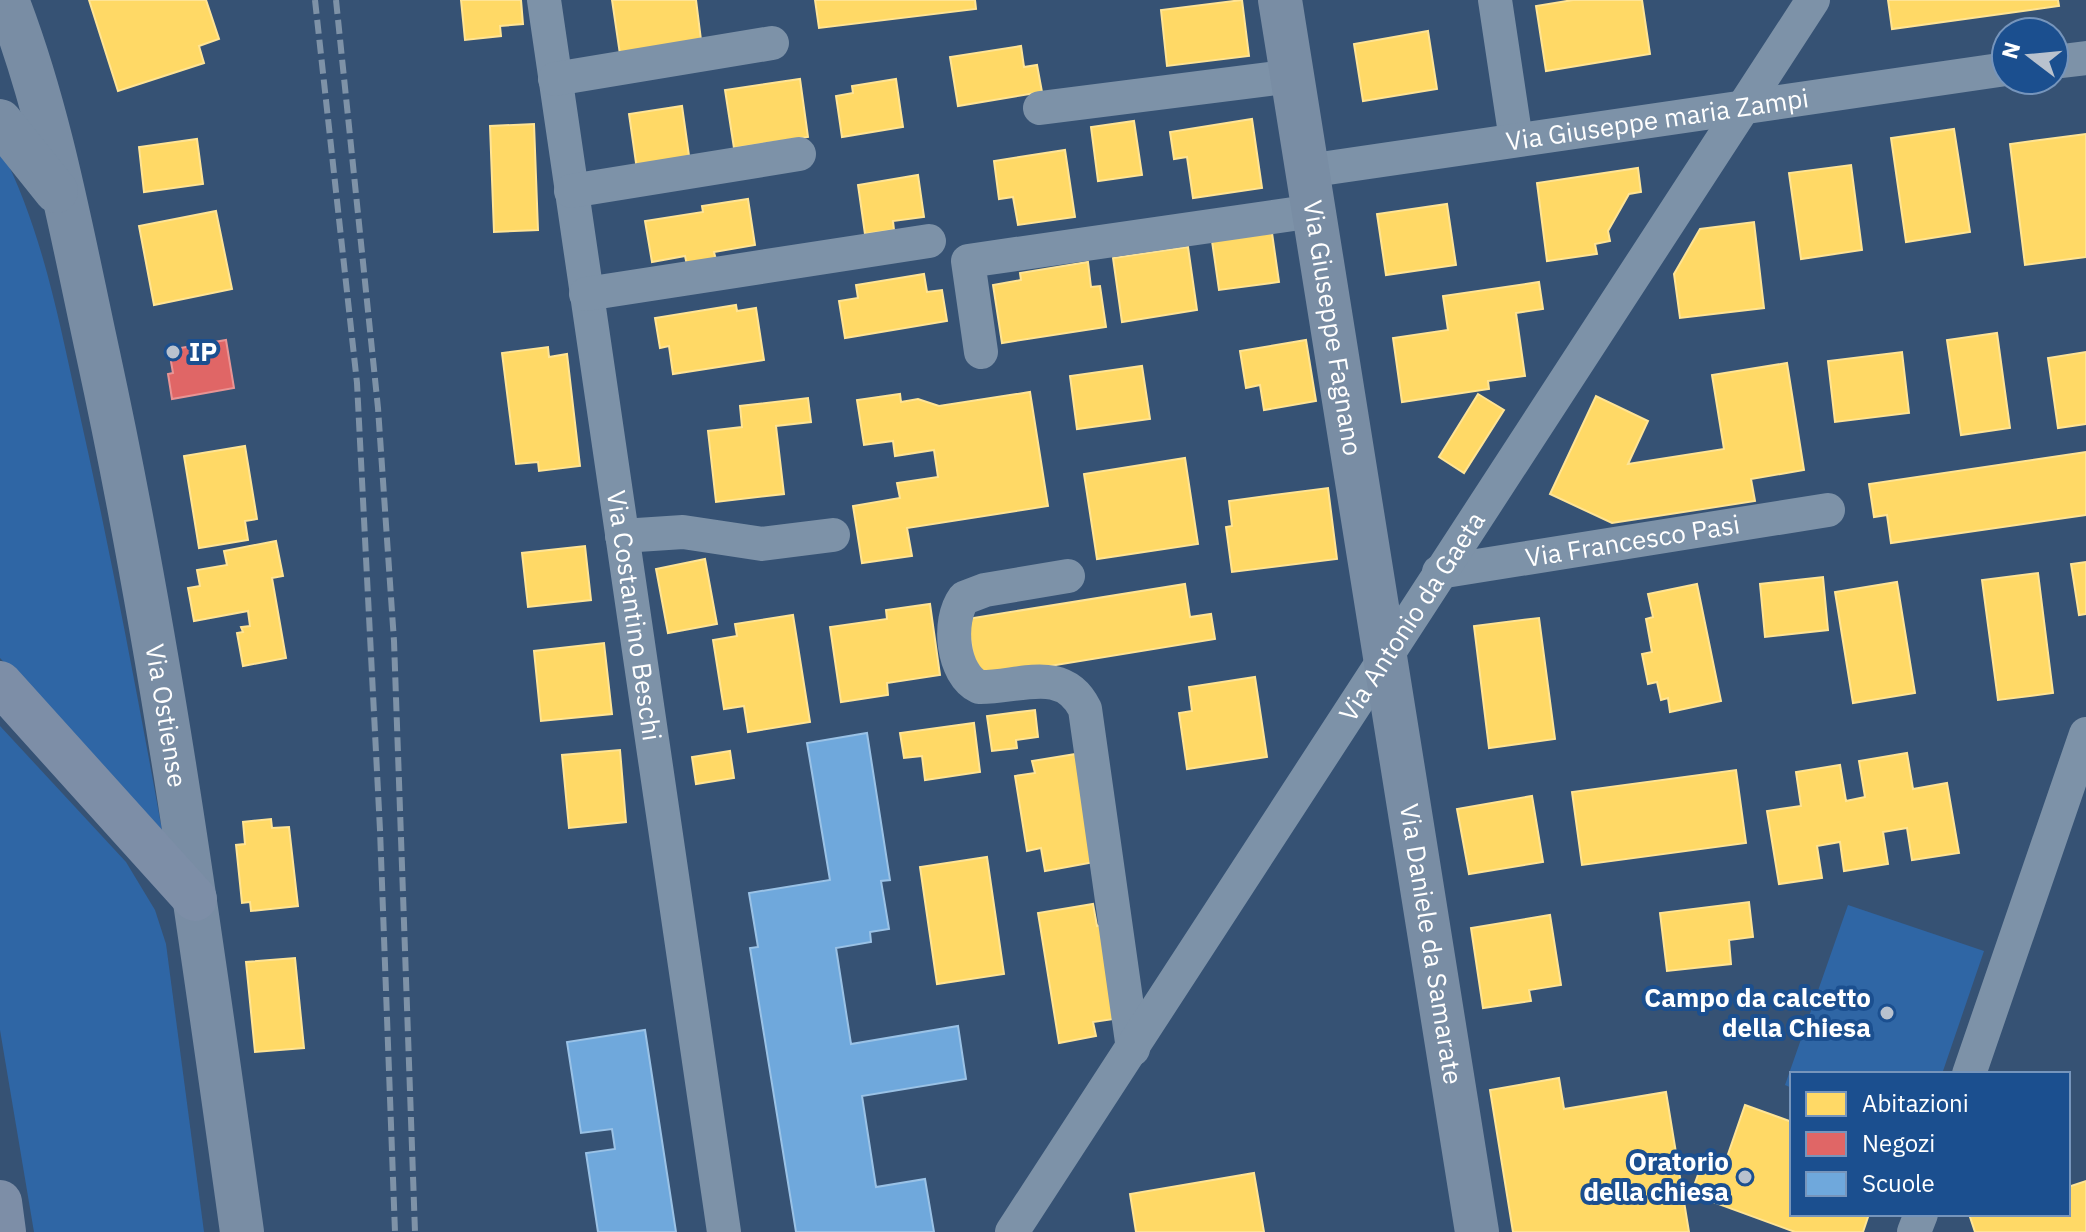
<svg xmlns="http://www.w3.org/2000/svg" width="2086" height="1232" font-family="'IBM Plex Sans',sans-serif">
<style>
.green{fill:#2f66a5}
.homes{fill:#ffd966;stroke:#ffe494;stroke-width:2}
.shops{fill:#e06666;stroke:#e99494;stroke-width:2}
.schools{fill:#6fa8dc;stroke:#9ac2e6;stroke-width:2}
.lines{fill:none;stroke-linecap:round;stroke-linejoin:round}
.street{stroke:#7d92a8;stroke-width:34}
.secondary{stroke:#798da4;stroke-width:44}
.primary{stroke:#7d8ea7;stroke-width:44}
.rail{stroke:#7e92a7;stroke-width:6;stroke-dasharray:14 6;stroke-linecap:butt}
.poi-dot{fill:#b9c2ce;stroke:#1b4f8f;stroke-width:3}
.labels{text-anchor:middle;stroke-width:8;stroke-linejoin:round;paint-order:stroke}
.street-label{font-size:26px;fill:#fff;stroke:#1b4f8f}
.poi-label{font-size:26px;font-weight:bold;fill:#fff;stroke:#1b4f8f;text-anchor:end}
</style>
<rect width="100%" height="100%" fill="#365274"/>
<g class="green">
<path d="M0 148C41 226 58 316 77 402 109 544 136 687 162 830L0 658Z"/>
<path d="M0 726 126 862 155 910 166 944 204 1232H34L0 1030Z"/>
<path d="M1848 905 1984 951 1942 1074H1792V1088L1785 1085Z"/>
</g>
<g class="homes">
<path d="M89 0H206L219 39 199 46 204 63 118 91Z"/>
<path d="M461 0H521L523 24 500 26 501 36 465 40Z"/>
<path d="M612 0H696L702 48 621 61Z"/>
<path d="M815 0H975L976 9 819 28Z"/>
<path d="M1242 0 1249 56 1167 66 1161 10Z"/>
<path d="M1573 0H1642L1650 54 1546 71 1536 6Z"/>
<path d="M1888 0H2058L2059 6 1892 29Z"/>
<path d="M1428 31 1437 89 1363 101 1354 44Z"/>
<path d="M1021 46 1024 67 1037 65 1042 92 958 106 950 57Z"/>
<path d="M800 79 808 137 734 148 725 90Z"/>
<path d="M896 79 903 127 842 137 836 96 853 93 852 86Z"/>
<path d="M682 106 691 170 638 177 629 114Z"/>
<path d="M1252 119 1262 188 1193 198 1187 157 1174 159 1170 132Z"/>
<path d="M1134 121 1142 175 1098 181 1091 127Z"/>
<path d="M534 124 538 230 494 232 490 126Z"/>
<path d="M1954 129 1970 232 1906 242 1891 138Z"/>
<path d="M2086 134V257L2025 265 2010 144Z"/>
<path d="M197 139 203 184 144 192 139 147Z"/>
<path d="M1065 150 1075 217 1018 225 1013 197 999 199 994 161Z"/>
<path d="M1851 165 1862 250 1801 259 1789 173Z"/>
<path d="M1638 168 1641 192 1629 194 1608 231 1610 241 1595 244 1597 254 1547 261 1537 183Z"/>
<path d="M918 175 924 217 893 221 894 230 865 234 858 185Z"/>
<path d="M748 199 755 245 714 252 716 260 687 265 685 256 652 262 645 221 703 212 702 206Z"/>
<path d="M1447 204 1456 265 1386 275 1377 214Z"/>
<path d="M216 211 232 289 154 305 139 226Z"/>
<path d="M1754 222 1764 308 1680 318 1674 274 1700 229Z"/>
<path d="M1272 233 1279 282 1219 290 1212 241Z"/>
<path d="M1188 247 1197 310 1122 322 1113 258Z"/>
<path d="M1088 262 1091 287 1100 286 1106 327 1002 343 993 285 1021 280 1020 273Z"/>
<path d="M924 274 927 292 942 290 947 321 845 338 839 301 858 298 856 285Z"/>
<path d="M1539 282 1543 309 1516 313 1525 376 1488 381 1489 389 1402 402 1393 338 1448 330 1443 296Z"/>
<path d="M736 305 737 311 756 308 764 360 673 374 669 346 660 348 655 318Z"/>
<path d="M1997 333 2010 428 1961 435 1947 340Z"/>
<path d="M1306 340 1316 401 1264 410 1260 385 1246 388 1240 351Z"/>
<path d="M548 347 549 357 567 354 580 466 539 471 538 462 516 464 502 353Z"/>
<path d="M1902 352 1909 413 1835 422 1828 361Z"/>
<path d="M2086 352V424L2058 428 2048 358Z"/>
<path d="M1787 363 1804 470 1751 479 1755 501 1612 523 1550 494 1596 396 1648 421 1628 464 1724 449 1712 375Z"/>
<path d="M1142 366 1150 419 1077 429 1070 376Z"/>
<path d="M1030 392 1048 506 907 528 912 556 862 563 853 506 900 498 897 483 938 477 934 450 895 456 893 441 864 445 857 400 900 394 901 402 918 399 939 406Z"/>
<path d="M1478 394 1504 410 1464 473 1439 457Z"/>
<path d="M808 398 811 422 776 426 784 494 716 502 708 431 742 427 740 406Z"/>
<path d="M245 446 257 519 245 521 248 540 199 548 184 456Z"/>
<path d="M2086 452V515L1891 543 1887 515 1874 517 1869 484Z"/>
<path d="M1185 458 1198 544 1097 559 1084 474Z"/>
<path d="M1328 488 1337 559 1232 572 1226 527 1232 526 1229 501Z"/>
<path d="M276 541 283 576 272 578 286 658 243 666 237 633 243 632 241 627 250 626 248 611 194 621 188 588 200 586 197 570 227 565 224 551Z"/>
<path d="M585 546 591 600 528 607 522 553Z"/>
<path d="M705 559 717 624 668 633 656 569Z"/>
<path d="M2086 562V614L2079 615 2071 564Z"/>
<path d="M2038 573 2053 693 1998 700 1982 580Z"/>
<path d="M1823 577 1828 630 1765 637 1760 584Z"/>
<path d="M1897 582 1915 693 1853 703 1835 592Z"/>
<path d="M1185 584 1190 617 1211 614 1215 639 977 678 967 619Z"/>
<path d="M1697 584 1721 701 1670 712 1668 698 1661 700 1657 682 1648 684 1642 654 1652 652 1646 619 1653 617 1648 594Z"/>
<path d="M930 604 940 675 887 683 888 695 841 702 830 627 887 619 886 610Z"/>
<path d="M793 615 810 722 748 732 744 706 724 709 713 640 737 636 735 624Z"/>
<path d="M1539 618 1555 739 1489 748 1474 626Z"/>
<path d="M604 643 612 714 541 721 534 651Z"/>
<path d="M1255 677 1267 757 1187 769 1179 713 1192 711 1189 687Z"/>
<path d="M1035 710 1038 737 1016 740 1017 748 992 751 987 716Z"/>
<path d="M974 723 980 772 925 780 922 756 904 758 900 733Z"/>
<path d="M620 750 626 822 569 828 562 755Z"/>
<path d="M730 751 734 778 696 784 692 757Z"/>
<path d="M1082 753 1100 861 1045 871 1041 848 1027 851 1015 776 1035 773 1032 761Z"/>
<path d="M1907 753 1913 789 1947 783 1959 853 1912 860 1907 828 1883 832 1888 864 1844 871 1840 842 1817 846 1822 878 1779 884 1767 811 1801 806 1796 772 1840 765 1846 801 1865 797 1859 761Z"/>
<path d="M1736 770 1746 843 1582 865 1572 792Z"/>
<path d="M1532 796 1543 862 1469 874 1457 809Z"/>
<path d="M271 819 272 828 289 827 298 906 251 911 250 902 242 903 236 845 245 844 243 822Z"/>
<path d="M987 857 1004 974 937 984 920 867Z"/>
<path d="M1749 902 1753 937 1729 940 1731 964 1667 971 1660 913Z"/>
<path d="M1093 904 1097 926 1108 924 1114 1019 1093 1022 1096 1036 1059 1043 1038 913Z"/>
<path d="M1550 915 1561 985 1529 990 1531 1001 1483 1008 1471 928Z"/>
<path d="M295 958 304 1048 255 1052 246 962Z"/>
<path d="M1559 1078 1564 1109 1666 1092 1689 1232H1513L1490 1090Z"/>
<path d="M1745 1105 1792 1122V1214H1869L1863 1232H1795L1691 1194 1706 1153 1726 1160Z"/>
<path d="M1254 1173 1264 1232H1136L1130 1194Z"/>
<path d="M2086 1181V1232H1975L1969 1214H2068V1187Z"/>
</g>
<path class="shops" d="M226 340 234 388 172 399 168 374 173 373 169 350Z"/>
<g class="schools">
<path d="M867 733 890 880 881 881 889 929 870 932 871 942 836 948 851 1044 958 1026 966 1079 862 1096 876 1187 925 1179 934 1232H796L750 948 758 947 749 893 830 880 807 743Z"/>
<path d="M645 1030 676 1232H598L586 1153 615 1149 612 1129 581 1133 567 1042Z"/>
</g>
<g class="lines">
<g class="street">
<path id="s1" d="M544 0 724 1232"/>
<path d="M1495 0 1516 140"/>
<path d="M2054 62 2086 58"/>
<path d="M555 79 772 43"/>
<path d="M1040 108 1292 76"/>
<path id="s2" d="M1307 171 2006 69"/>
<path d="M571 191 799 154"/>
<path d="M586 294 929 241"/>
<path d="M981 352 968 261 1314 211"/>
<path d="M622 536 683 532 762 544 833 535"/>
<path id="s3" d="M1439 572 1828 510"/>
<path d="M1068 576 985 590 964 598C947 621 952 674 979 687 1018 688 1063 664 1085 709L1133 1049"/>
<path d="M1969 1074 2086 734"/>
<path id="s4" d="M1012 1232 1813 0"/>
<path d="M1914 1232 1921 1214"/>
</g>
<g class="secondary">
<path id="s5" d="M7 0C51 114 72 235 98 354 161 644 201 938 242 1232"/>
<path id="s6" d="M1280 0 1477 1232"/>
<path d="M0 121 56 191"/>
</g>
<g class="primary">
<path d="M0 683 195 899"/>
<path d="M0 1202 4 1232"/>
</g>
<g class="rail">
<path d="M315 0 357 383 380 830 395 1232"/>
<path d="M336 0 378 408 394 641 415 1232"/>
</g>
</g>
<g class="poi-dot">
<circle cx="173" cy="352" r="8"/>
<circle cx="1887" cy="1013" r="8"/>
<circle cx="1745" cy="1177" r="8"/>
</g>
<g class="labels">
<g class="street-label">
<text dy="9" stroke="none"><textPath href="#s2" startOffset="354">Via Giuseppe maria Zampi</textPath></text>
<text dy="9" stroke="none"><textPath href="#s6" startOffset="332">Via Giuseppe Fagnano</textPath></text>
<text dy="9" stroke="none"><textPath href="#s3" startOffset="196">Via Francesco Pasi</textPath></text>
<text dy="9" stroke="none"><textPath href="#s4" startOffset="734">Via Antonio da Gaeta</textPath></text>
<text dy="9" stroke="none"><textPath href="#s1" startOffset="622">Via Costantino Beschi</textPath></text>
<text dy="9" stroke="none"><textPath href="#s5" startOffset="734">Via Ostiense</textPath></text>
<text dy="9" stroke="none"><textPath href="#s6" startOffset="956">Via Daniele da Samarate</textPath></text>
</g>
<g class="poi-label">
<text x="189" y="361" text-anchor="start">IP</text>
<text x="1871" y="1007">Campo da calcetto<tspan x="1871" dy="30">della Chiesa</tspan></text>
<text x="1729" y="1171">Oratorio<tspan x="1729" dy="30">della chiesa</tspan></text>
</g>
</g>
<rect x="1790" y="1072" width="280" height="144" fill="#1b4f8f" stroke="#7695bc" stroke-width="2"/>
<rect x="1806" y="1092" width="40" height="24" fill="#ffd966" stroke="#7695bc" stroke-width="2"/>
<text x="1862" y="1112" font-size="24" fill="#ffffff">Abitazioni</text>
<rect x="1806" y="1132" width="40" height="24" fill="#e06666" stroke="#7695bc" stroke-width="2"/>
<text x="1862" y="1152" font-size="24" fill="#ffffff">Negozi</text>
<rect x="1806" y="1172" width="40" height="24" fill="#6fa8dc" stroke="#7695bc" stroke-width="2"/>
<text x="1862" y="1192" font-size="24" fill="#ffffff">Scuole</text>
<g transform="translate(2030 56) rotate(286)"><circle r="38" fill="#1b4f8f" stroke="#7695bc" stroke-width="2"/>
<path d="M0-6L14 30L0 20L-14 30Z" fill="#b9c2ce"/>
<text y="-12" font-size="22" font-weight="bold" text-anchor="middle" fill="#ffffff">N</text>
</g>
</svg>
